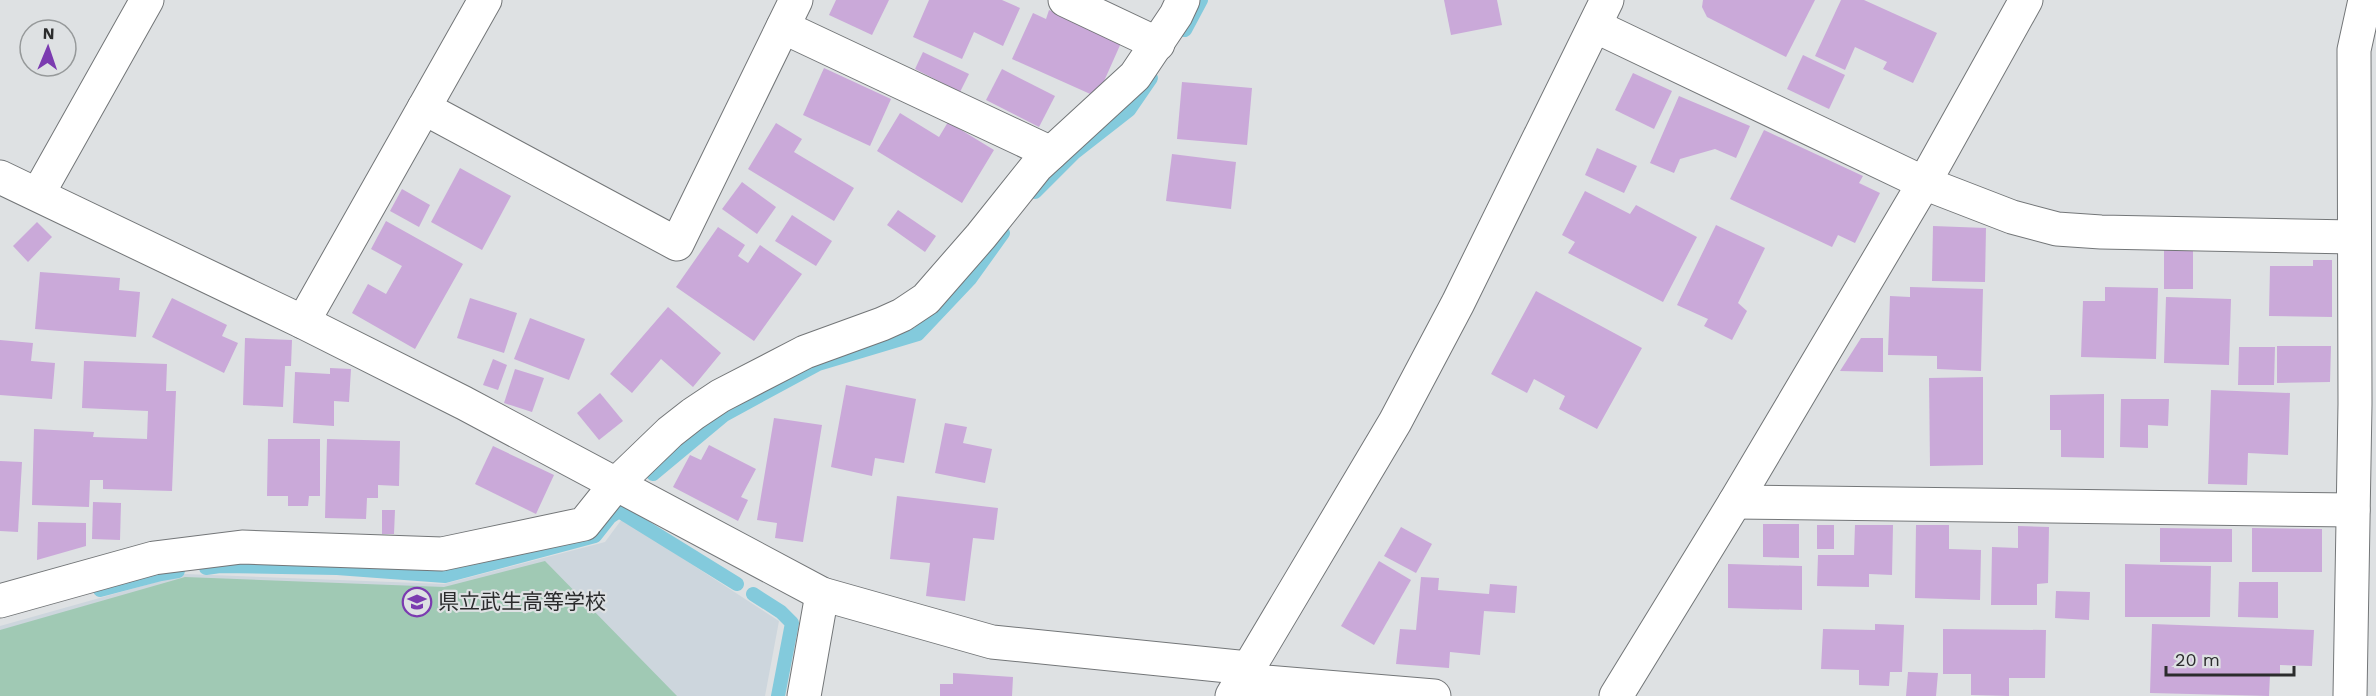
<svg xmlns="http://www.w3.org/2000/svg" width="2376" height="696" font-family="'Work Sans','Noto Sans JP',sans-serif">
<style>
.built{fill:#cdd6dd}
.green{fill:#a0c9b4}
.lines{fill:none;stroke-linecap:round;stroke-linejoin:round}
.stream{stroke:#83cadc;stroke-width:14}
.building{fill:#caa9d9}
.minor-casing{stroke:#737678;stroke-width:35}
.tertiary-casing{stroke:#737678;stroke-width:35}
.minor{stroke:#fff;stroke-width:33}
.tertiary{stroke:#fff;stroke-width:33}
.labels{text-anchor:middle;stroke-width:4.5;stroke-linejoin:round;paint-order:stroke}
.poi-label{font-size:21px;fill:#2b2c2d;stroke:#dee1e3;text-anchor:start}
</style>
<rect width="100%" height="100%" fill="#dee1e3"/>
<path class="built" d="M622 519 779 621 765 696H0V626L185 574 444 584 605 542Z"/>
<path class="green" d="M545 561 677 696H0V630L185 577 444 587Z"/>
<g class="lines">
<g class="stream">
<path d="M1185 30 1201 0"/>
<path d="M1035 192 1074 153 1129 110 1151 78"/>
<path d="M653 474 724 415 818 364 918 334 970 279 1003 233"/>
<path d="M206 568 220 566 337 568 445 576 595 536 610 517 619 511 737 584"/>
<path d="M100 590 161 574 178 571"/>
<path d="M753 594 781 612 792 623 778 696"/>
</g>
</g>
<g class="building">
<path d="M836 0H889L872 35 829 15Z"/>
<path d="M929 0H1002L1020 8 1003 46 974 32 962 59 913 37Z"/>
<path d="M1444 0H1497L1502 25 1451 35Z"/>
<path d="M1703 0H1815L1786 57 1707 17 1702 7Z"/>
<path d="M1841 0H1864L1937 33 1913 83 1883 69 1887 62 1855 47 1845 70 1815 56Z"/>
<path d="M1049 10 1121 43 1097 97 1012 59 1033 13 1046 19Z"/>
<path d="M923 52 969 74 960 92 915 69Z"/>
<path d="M1803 55 1845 75 1829 109 1787 89Z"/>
<path d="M824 68 891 99 870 146 803 115Z"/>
<path d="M1002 69 1055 96 1039 127 986 100Z"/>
<path d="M1633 73 1672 91 1654 129 1615 110Z"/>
<path d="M1182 82 1252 88 1247 145 1177 139Z"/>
<path d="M1679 96 1750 126 1736 158 1715 149 1680 159 1674 173 1650 163Z"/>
<path d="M900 113 939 137 948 122 994 150 962 203 877 151Z"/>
<path d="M776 123 802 139 794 152 854 188 834 221 748 169Z"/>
<path d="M1764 130 1863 176 1859 183 1880 193 1855 243 1838 235 1832 247 1730 199Z"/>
<path d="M1597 148 1637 166 1624 193 1585 175Z"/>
<path d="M1172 154 1236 162 1231 209 1166 201Z"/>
<path d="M460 168 511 196 482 250 431 222Z"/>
<path d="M742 182 776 207 757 234 722 209Z"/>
<path d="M402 189 430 205 419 227 390 211Z"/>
<path d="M1585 191 1630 214 1636 205 1697 237 1663 302 1568 253 1575 242 1562 235Z"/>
<path d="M898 210 936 236 925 252 887 225Z"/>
<path d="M792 215 832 241 816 266 775 241Z"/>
<path d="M386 221 463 264 415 349 352 313 368 284 386 294 402 266 371 249Z"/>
<path d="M37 222 52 237 28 262 13 246Z"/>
<path d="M1716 225 1765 248 1738 303 1747 311 1732 340 1704 326 1708 319 1677 305Z"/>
<path d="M1933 226 1986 228 1985 282 1932 281Z"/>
<path d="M718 227 745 245 738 256 748 263 760 245 802 274 754 341 676 287Z"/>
<path d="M2164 247 2193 248V289H2164Z"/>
<path d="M2313 260H2332V317L2269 316 2270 266H2313Z"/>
<path d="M40 272 120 278 119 290 140 292 136 337 35 329Z"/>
<path d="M1910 287 1983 289 1981 371 1937 369V356L1888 355 1890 296 1910 297Z"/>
<path d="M2105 287 2158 288 2156 359 2081 357 2083 301H2105Z"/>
<path d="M1536 291 1642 348 1597 429 1559 409 1565 396 1534 379 1527 393 1491 374Z"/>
<path d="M2166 297 2231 299 2229 365 2164 363Z"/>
<path d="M172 298 227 325 222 336 238 343 224 373 152 337Z"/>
<path d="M470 298 517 313 504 353 457 338Z"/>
<path d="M668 307 721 353 693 387 661 359 632 393 610 374Z"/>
<path d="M530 318 585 339 569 380 514 359Z"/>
<path d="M245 338 292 340 291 366H285L283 407 243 405Z"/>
<path d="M1861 338H1883V372L1840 371Z"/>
<path d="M0 340 33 343 31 361 55 363 52 399 0 395Z"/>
<path d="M2277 346H2331L2330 382 2277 383Z"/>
<path d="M2239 347H2275L2274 385H2238Z"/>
<path d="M493 359 507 365 498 390 483 385Z"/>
<path d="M84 361 167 364 166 391H176L172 491 103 489V480H90L89 507 32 505 34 429 94 432 93 437 147 439 148 411 82 408Z"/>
<path d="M330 368 351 369 349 402 334 401V426L293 423 295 372 330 374Z"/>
<path d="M515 369 544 378 532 412 504 403Z"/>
<path d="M1983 377V465L1930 466 1929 378Z"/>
<path d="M846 385 916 399 904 463 875 458 872 476 831 467Z"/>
<path d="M2211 390 2290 393 2288 455 2248 453 2247 485 2208 484Z"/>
<path d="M600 393 623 421 599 440 577 413Z"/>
<path d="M2104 394V458L2061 457V430H2050V395Z"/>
<path d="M2121 399H2169L2168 426 2148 425V448L2120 447Z"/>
<path d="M774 418 822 425 803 542 775 538 777 523 757 520Z"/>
<path d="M945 423 967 427 963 443 992 449 985 483 935 473Z"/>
<path d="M268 439H320V496H309L308 506H288V496H267Z"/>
<path d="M327 439 400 441 399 486 378 485V498H367L366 519 325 518Z"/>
<path d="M709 445 756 469 741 497 748 500 738 521 673 487 690 455 701 460Z"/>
<path d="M493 446 554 475 536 514 475 484Z"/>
<path d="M0 461 22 462 18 532 0 531Z"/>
<path d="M897 496 998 508 994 540 973 538 965 601 926 596 930 563 890 559Z"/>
<path d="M93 502 121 503 120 540 92 539Z"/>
<path d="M382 510H395L394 534H382Z"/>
<path d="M38 522 86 523V546L37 560Z"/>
<path d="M1763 524H1799V558L1763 557Z"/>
<rect x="1817" y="525" width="17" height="24"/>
<path d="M1855 525H1893L1892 575 1869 574V587L1817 586 1818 555H1854Z"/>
<path d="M1916 525H1949V549L1981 550 1980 600 1915 598Z"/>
<path d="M2018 526 2049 527 2048 583 2037 584V605H1991L1992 547 2018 548Z"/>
<path d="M1401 527 1432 544 1416 573 1384 556Z"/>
<path d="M2160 528 2232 529V562H2160Z"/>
<path d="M2252 528 2322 529V572H2252Z"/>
<path d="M1379 561 1411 580 1374 645 1341 626Z"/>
<path d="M1728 564 1802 566V610L1728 608Z"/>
<path d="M2125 564 2211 566 2210 617H2125Z"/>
<path d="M1421 577 1439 578 1438 590 1489 594 1490 584 1517 586 1515 613 1484 611 1480 655 1450 652 1449 668 1396 664 1400 629 1416 630Z"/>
<path d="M2239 582H2278V618L2238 617Z"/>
<path d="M2056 591 2090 592 2089 620 2055 618Z"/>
<path d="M1875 624 1904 625 1902 672H1890L1889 686 1859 685V670L1821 669 1823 629 1875 630Z"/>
<path d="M2152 624 2314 630 2312 666 2280 665V675H2270L2269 696 2150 693Z"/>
<path d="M1943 629 2046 630 2045 678H2009V696L1971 695V674H1943Z"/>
<path d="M1908 672 1938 673 1936 696H1906Z"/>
<path d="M953 673 1013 677 1012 696H940V684H953Z"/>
</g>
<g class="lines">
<g class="minor-casing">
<g id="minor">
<path d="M1065 0 1158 44"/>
<path d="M1595 26 1924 183 2012 217 2057 229 2101 232 2353 237"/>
<path d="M783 27 1051 153"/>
<path d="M424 108 677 244 796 0"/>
<path d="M0 177 303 322 464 403 822 594 992 642 1248 668"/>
<path d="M38 194 147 0"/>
<path d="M303 322 485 0"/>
<path d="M1735 502 2353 510"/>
<path d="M0 601 154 558 242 547 442 554 584 524 616 484 670 432 693 414 720 396 805 352 882 324 902 315 926 299 981 236 1037 166 1135 76 1176 15 1183 0"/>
<path d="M1241 680 1434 696"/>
<path d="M804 696 822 594"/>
<path d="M1616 696 1735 502 1924 183 2026 0"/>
<path d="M2350 696 2355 404 2354 50 2365 0"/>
</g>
</g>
<g class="tertiary-casing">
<path id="tertiary" d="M1232 696 1395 422 1458 303 1607 0"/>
</g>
<use href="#minor" class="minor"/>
<use href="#tertiary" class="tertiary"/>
</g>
<defs>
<g id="school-ring" transform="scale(1.5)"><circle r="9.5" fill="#dee1e3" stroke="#7b3bb0" stroke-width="1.5"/><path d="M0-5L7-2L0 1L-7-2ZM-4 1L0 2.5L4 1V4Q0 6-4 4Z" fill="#7b3bb0"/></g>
</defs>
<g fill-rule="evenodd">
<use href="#school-ring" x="417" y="602"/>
</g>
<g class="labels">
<g class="poi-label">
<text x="438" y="609">県立武生高等学校</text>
</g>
</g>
<g transform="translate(48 48) rotate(2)"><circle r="28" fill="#dee1e3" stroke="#96999a" stroke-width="1.5"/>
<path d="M0-4.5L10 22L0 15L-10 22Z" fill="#7b3bb0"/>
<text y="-9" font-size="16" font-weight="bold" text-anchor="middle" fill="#2b2c2d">N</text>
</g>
<path d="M2166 666v9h128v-9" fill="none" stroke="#2b2c2d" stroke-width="3"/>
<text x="2175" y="666" font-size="18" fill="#2b2c2d" stroke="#dee1e3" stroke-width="4.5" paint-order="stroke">20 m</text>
</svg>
